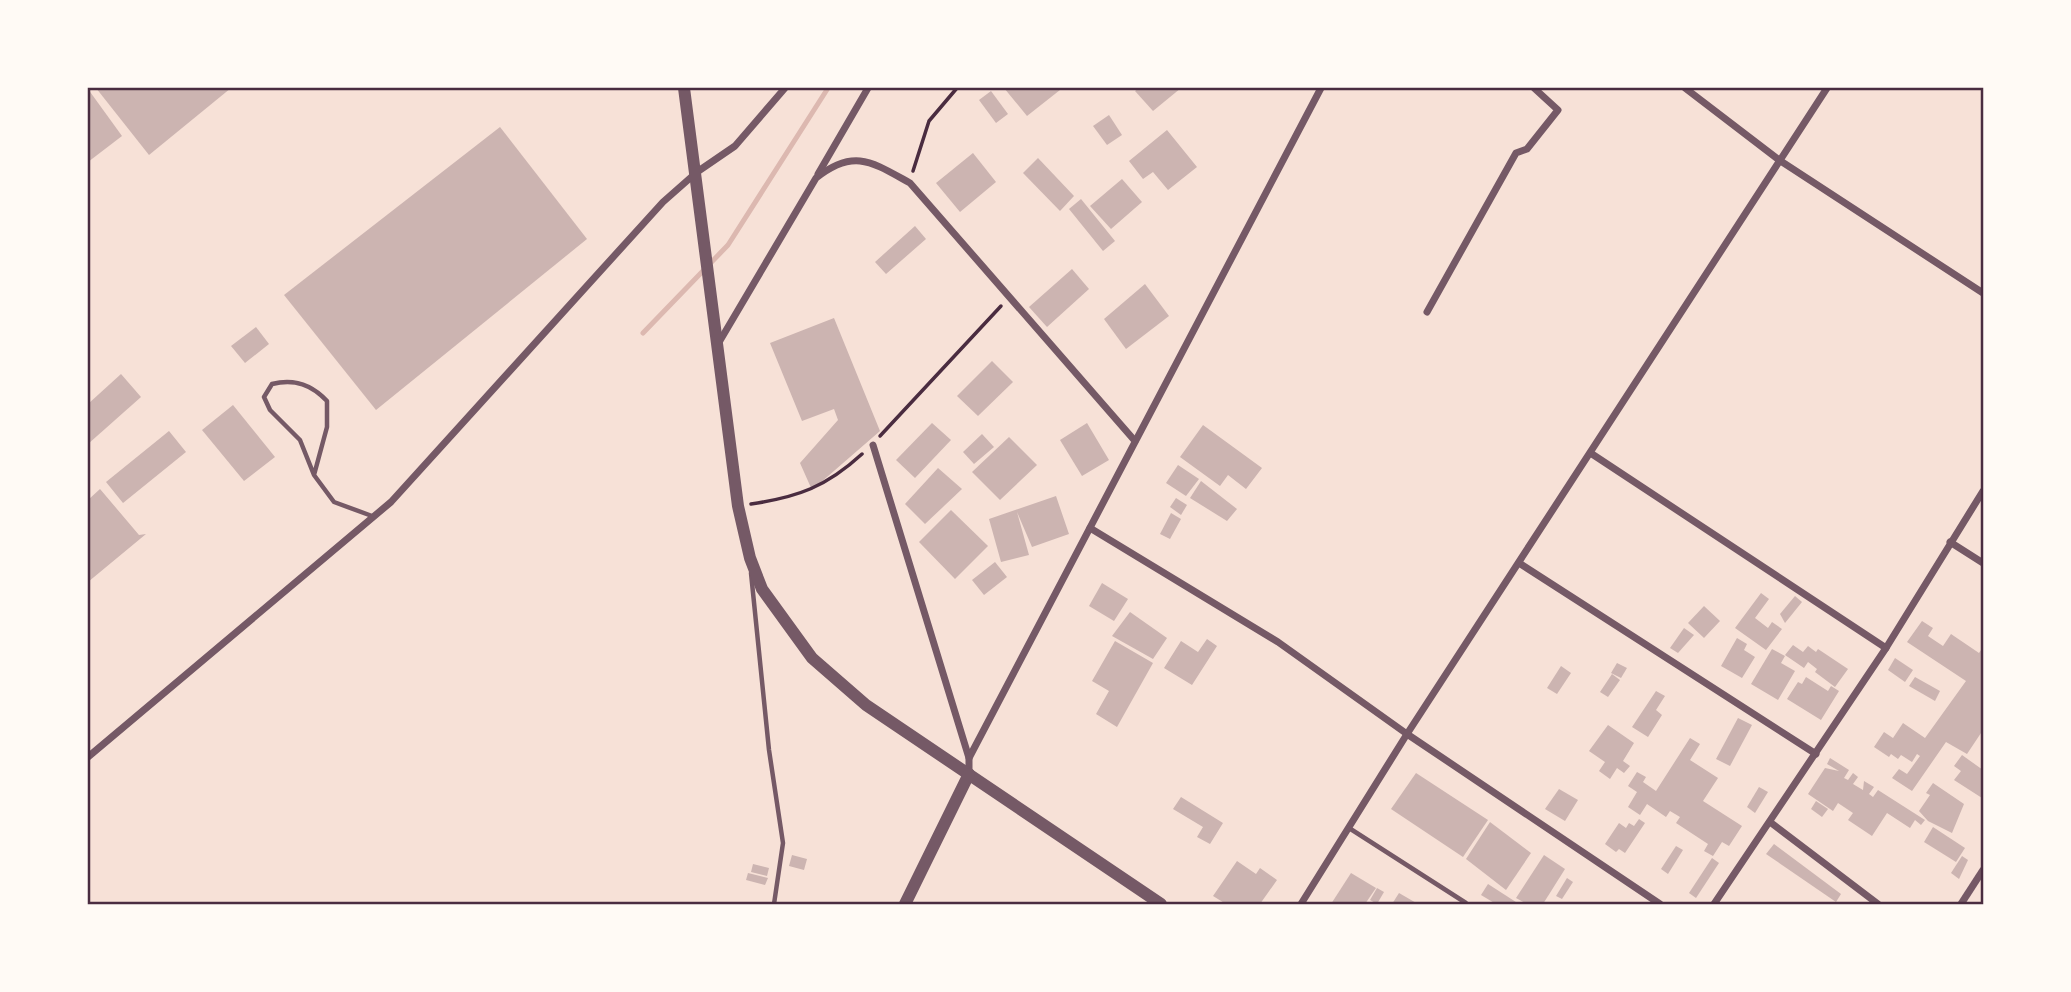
<svg xmlns="http://www.w3.org/2000/svg" width="2071" height="992" font-family="'Fira Sans Condensed',sans-serif">
<style>
.lines{fill:none;stroke-linecap:round;stroke-linejoin:round}
.stream{stroke:#dcb8b0;stroke-width:5}
.building{fill:#ccb4b1}
.path{stroke:#4a2c40;stroke-width:3.5}
.service{stroke:#755966;stroke-width:4.5}
.minor{stroke:#755966;stroke-width:7}
.tertiary{stroke:#755966;stroke-width:12}
.neatline{fill:none;stroke:#4a2c40;stroke-width:2.5}
</style>
<rect width="100%" height="100%" fill="#f7e1d7"/>
<g class="lines">
<path class="stream" d="M643 333 728 245 828 88"/>
</g>
<g class="building">
<path d="M96 88H231L149 155Z"/>
<path d="M1004 88H1058L1060 90 1027 116Z"/>
<path d="M1139 88H1181L1153 111 1135 91Z"/>
<path d="M88 89 122 136 88 162Z"/>
<path d="M991 91 1008 114 996 123 979 100Z"/>
<path d="M1109 115 1122 135 1107 145 1093 126Z"/>
<path d="M500 127 587 239 376 410 284 295Z"/>
<path d="M1167 130 1197 167 1168 190 1153 172 1143 179 1129 161Z"/>
<path d="M973 153 996 182 960 212 936 183Z"/>
<path d="M1038 158 1074 196 1060 211 1023 173Z"/>
<path d="M1122 179 1142 202 1111 229 1090 206Z"/>
<path d="M1081 199 1115 241 1103 251 1069 209Z"/>
<path d="M915 226 926 239 886 274 875 262Z"/>
<path d="M1072 269 1089 289 1047 327 1029 307Z"/>
<path d="M1145 284 1169 316 1126 349 1104 319Z"/>
<path d="M834 318 880 431 812 490 800 463 838 420 834 409 802 421 770 343Z"/>
<path d="M256 327 269 344 245 363 231 346Z"/>
<path d="M992 361 1013 382 978 416 957 396Z"/>
<path d="M121 374 141 397 88 444V404Z"/>
<path d="M233 405 275 457 244 481 202 430Z"/>
<path d="M932 423 951 440 915 478 896 460Z"/>
<path d="M1087 423 1109 460 1082 476 1060 440Z"/>
<path d="M1203 425 1262 468 1246 489 1228 475 1220 486 1180 457Z"/>
<path d="M169 431 186 452 123 503 106 482Z"/>
<path d="M982 434 994 447 974 464 963 452Z"/>
<path d="M1009 437 1037 465 1000 500 972 472Z"/>
<path d="M1178 465 1199 479 1186 496 1166 483Z"/>
<path d="M938 468 962 489 925 524 905 504Z"/>
<path d="M1201 481 1237 509 1227 521 1190 498Z"/>
<path d="M100 489 139 535 146 534 88 582V500Z"/>
<path d="M1056 496 1069 534 1032 547 1017 512 1029 555 1001 562 989 519Z"/>
<path d="M1176 498 1187 505 1181 515 1170 507Z"/>
<path d="M951 510 988 546 955 579 919 542Z"/>
<path d="M1171 513 1181 519 1170 539 1160 534Z"/>
<path d="M995 562 1007 577 984 595 972 580Z"/>
<path d="M1102 583 1128 599 1114 621 1089 606Z"/>
<path d="M1761 593 1769 599 1755 618 1768 628 1772 622 1782 629 1766 650 1735 628Z"/>
<path d="M1795 596 1802 602 1785 623 1780 614Z"/>
<path d="M1704 606 1720 621 1704 638 1688 623Z"/>
<path d="M1130 612 1167 638 1153 659 1112 636Z"/>
<path d="M1922 621 1933 628 1928 636 1943 646 1951 634 1979 653 1983 647 1981 672 1983 730 1967 754 1946 742 1912 791 1892 778 1899 769 1907 774 1920 756 1917 754 1912 762 1901 755 1898 759 1891 754 1889 757 1874 747 1884 732 1893 738 1903 723 1925 738 1966 681 1907 642Z"/>
<path d="M1684 628 1694 635 1678 653 1670 648Z"/>
<path d="M1737 638 1747 644 1744 650 1755 657 1742 678 1721 666Z"/>
<path d="M1207 639 1217 646 1192 685 1164 668 1181 641 1198 652Z"/>
<path d="M1115 641 1153 663 1117 727 1096 714 1109 691 1092 681Z"/>
<path d="M1793 645 1803 652 1808 646 1816 652 1818 649 1848 669 1835 687 1815 672 1817 669 1808 662 1804 668 1785 655Z"/>
<path d="M1772 649 1785 656 1781 663 1795 671 1778 700 1751 684Z"/>
<path d="M1895 658 1913 670 1905 682 1888 670Z"/>
<path d="M1617 663 1627 668 1621 678 1611 673Z"/>
<path d="M1561 666 1571 673 1557 694 1547 688Z"/>
<path d="M1612 674 1620 680 1608 697 1600 692Z"/>
<path d="M1806 677 1828 691 1831 686 1839 691 1821 720 1787 699 1798 682 1802 684Z"/>
<path d="M1915 677 1940 691 1935 701 1909 686Z"/>
<path d="M1656 691 1665 696 1656 710 1662 715 1648 737 1632 727Z"/>
<path d="M1738 718 1752 725 1730 766 1716 759Z"/>
<path d="M1608 725 1634 743 1623 761 1630 766 1624 773 1617 768 1610 779 1599 771 1605 762 1589 751Z"/>
<path d="M1690 738 1700 744 1690 760 1718 778 1703 801 1742 826 1729 846 1722 842 1713 856 1704 851 1708 844 1676 823 1680 817 1670 811 1666 817 1647 804 1640 815 1628 807 1637 792 1628 786 1637 772 1646 777 1643 782 1656 791Z"/>
<path d="M1962 755 1983 770 1982 798 1954 780 1961 771 1954 766Z"/>
<path d="M1830 758 1849 770 1844 778 1848 780 1853 773 1858 777 1853 784 1863 790 1864 781 1874 787 1869 794 1873 797 1878 790 1925 820 1921 825 1915 820 1910 828 1887 813 1872 836 1848 820 1853 813 1838 803 1833 811 1808 794 1825 768 1839 771 1827 764Z"/>
<path d="M1416 773 1488 820 1463 857 1391 809Z"/>
<path d="M1933 783 1964 804 1952 833 1928 821 1919 811 1930 795 1926 793Z"/>
<path d="M1759 787 1768 792 1755 813 1747 807Z"/>
<path d="M1559 789 1578 800 1565 821 1545 809Z"/>
<path d="M1181 797 1223 823 1210 844 1197 837 1203 827 1173 809Z"/>
<path d="M1816 801 1828 809 1822 817 1811 809Z"/>
<path d="M1639 819 1645 823 1625 853 1619 849 1616 852 1605 844 1619 823 1626 828 1629 823 1634 826Z"/>
<path d="M1490 822 1531 853 1506 890 1466 859Z"/>
<path d="M1933 827 1965 848 1956 862 1924 842Z"/>
<path d="M1774 844 1841 894 1836 902 1766 854Z"/>
<path d="M1676 846 1683 850 1668 874 1661 869Z"/>
<path d="M792 855 807 859 804 870 789 866Z"/>
<path d="M1544 855 1565 869 1543 904H1527L1516 898Z"/>
<path d="M1962 856 1968 860 1959 879 1951 873Z"/>
<path d="M1712 858 1719 863 1696 898 1689 893Z"/>
<path d="M1237 861 1256 874 1260 868 1277 880 1260 904H1226L1213 896Z"/>
<path d="M753 864 769 868 767 876 751 872Z"/>
<path d="M748 873 768 878 765 885 746 880Z"/>
<path d="M1351 873 1376 888 1365 904H1331Z"/>
<path d="M1567 878 1573 882 1562 899 1556 896Z"/>
<path d="M1488 884 1519 904H1496L1481 895Z"/>
<path d="M1377 888 1384 892 1377 904 1370 900Z"/>
<path d="M1399 893 1418 904H1392Z"/>
</g>
<g class="lines">
<g class="path">
<path d="M913 171 929 121 957 88"/>
<path d="M880 436 1001 306"/>
<path d="M751 504C798 497 826 487 862 454"/>
</g>
<g class="service">
<path d="M314 475 300 440 270 410 264 397 272 384C295 378 312 385 327 401V427L314 475 334 502 372 516"/>
<path d="M751 573 769 750 783 843 774 904"/>
<path d="M1349 828 1466 903"/>
</g>
<g class="minor">
<path d="M1685 88 1779 160 1983 293"/>
<path d="M818 174 868 88"/>
<path d="M1427 312 1516 153 1527 149 1558 110 1534 88"/>
<path d="M718 344 816 178C854 148 872 162 910 183L1135 441"/>
<path d="M873 445 969 758"/>
<path d="M1592 454 1886 648"/>
<path d="M1090 528 1278 642 1407 734 1660 904"/>
<path d="M1950 542 1983 563"/>
<path d="M1519 563 1816 754"/>
<path d="M88 757 391 502 663 202 697 172 735 146 785 88"/>
<path d="M969 774V758L1321 88"/>
<path d="M1770 822 1878 904"/>
<path d="M1301 904 1407 734 1827 88"/>
<path d="M1714 904 1886 648 1983 491"/>
<path d="M1961 904 1983 870"/>
</g>
<g class="tertiary">
<path d="M684 88 738 506 750 558 762 589 812 658 866 705 1161 904"/>
<path d="M905 904 969 774"/>
</g>
</g>
<rect width="2071" height="992" fill="none" stroke="#fffaf5" stroke-width="178"/>
<rect x="89" y="89" width="1893" height="814" class="neatline"/>
</svg>
